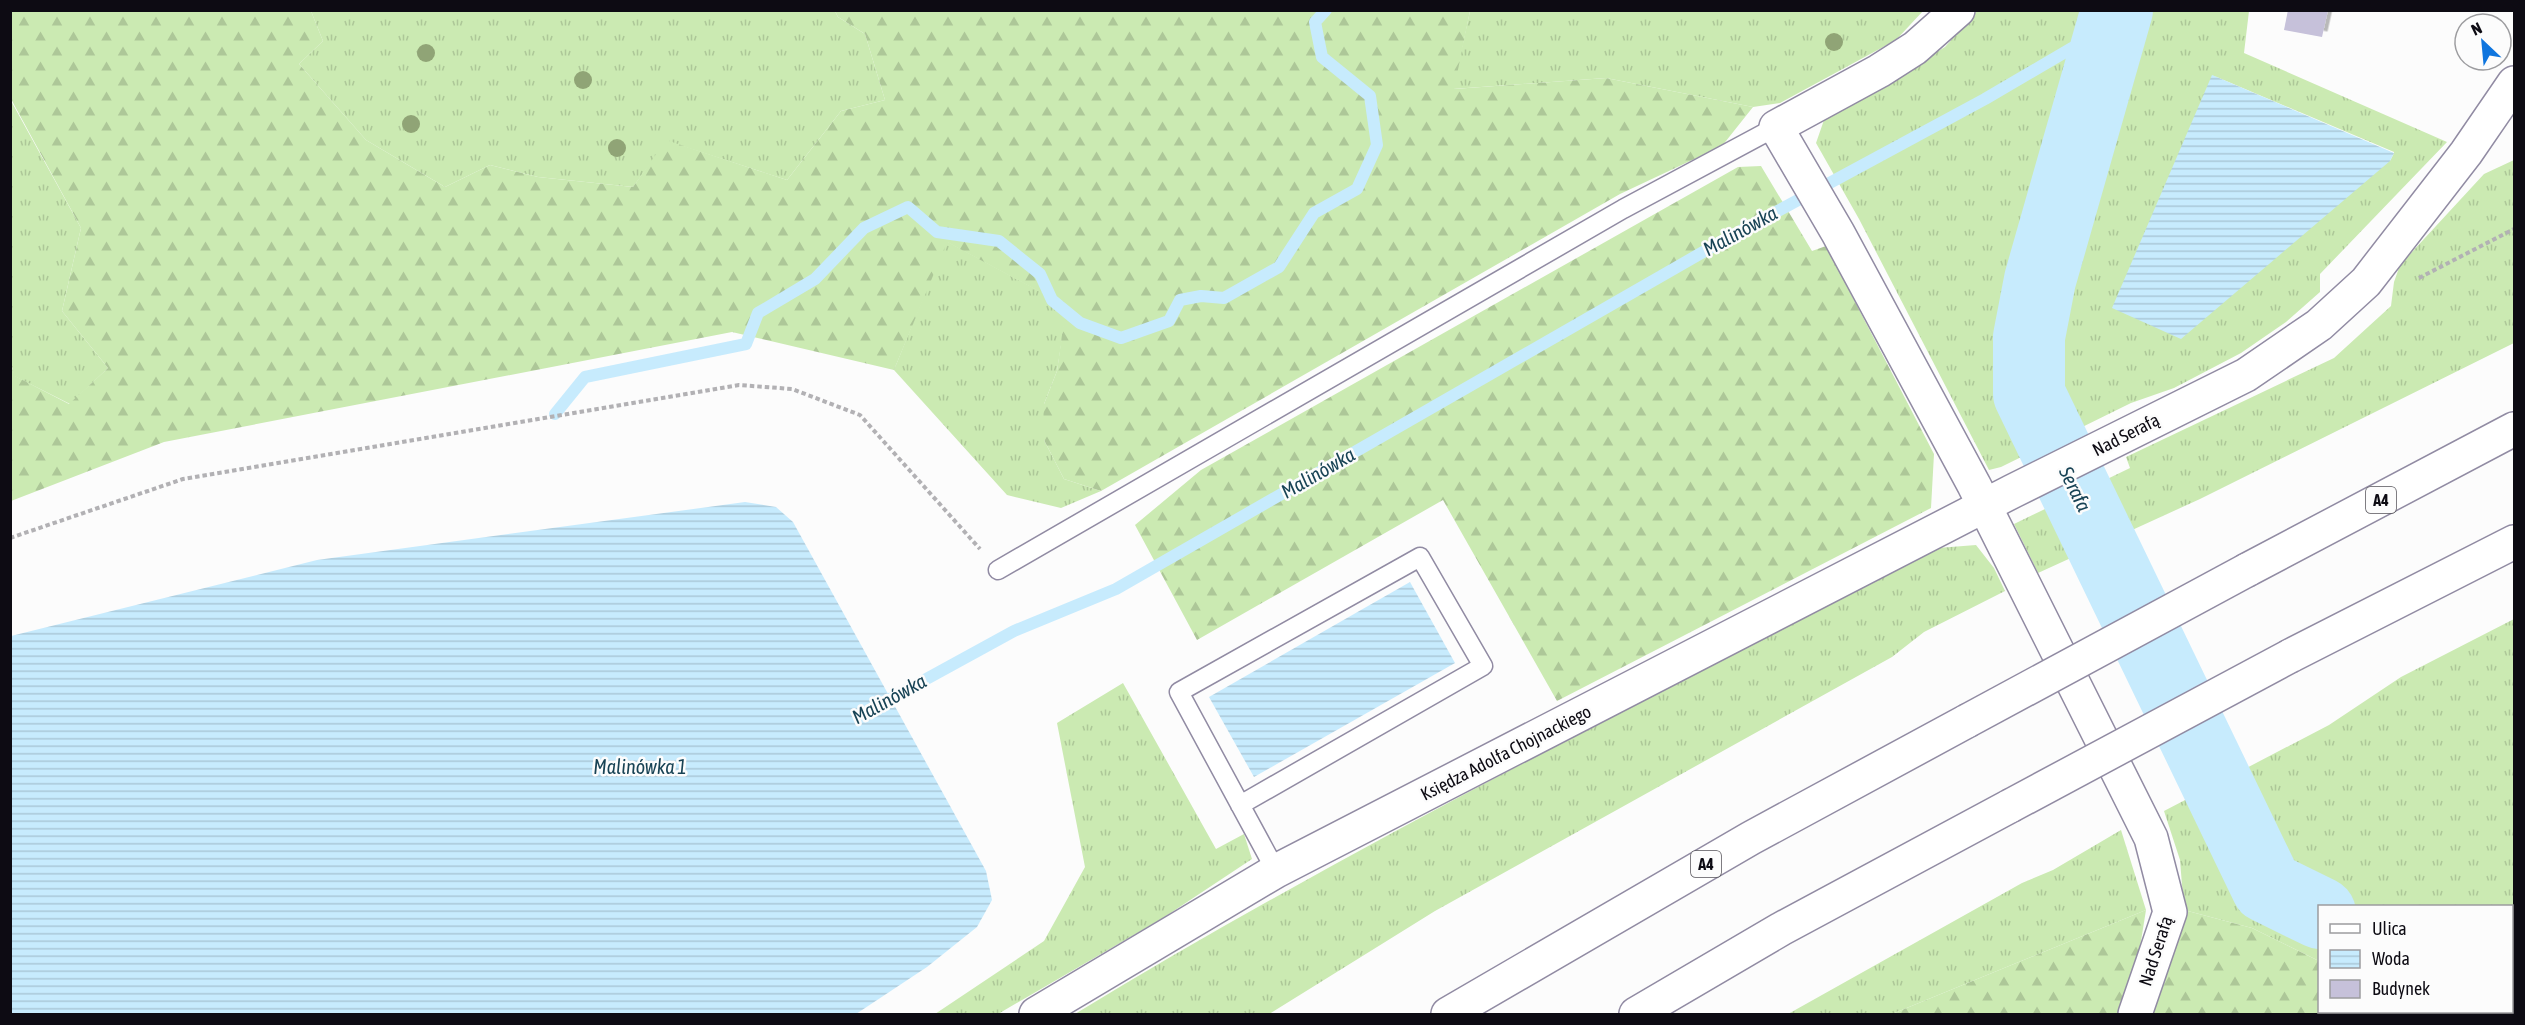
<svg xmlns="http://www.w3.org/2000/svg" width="2525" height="1025" font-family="'Asap Condensed',sans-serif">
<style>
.grass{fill:url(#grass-tufts);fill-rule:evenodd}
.forest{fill:url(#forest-firs)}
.water{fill:url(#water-rules)}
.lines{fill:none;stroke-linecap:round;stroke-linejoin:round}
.stream{stroke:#c7ebfd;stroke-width:12}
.river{stroke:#c7ebfd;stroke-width:72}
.building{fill:#c6c1da;filter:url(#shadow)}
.lane-casing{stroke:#918ba3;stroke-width:21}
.street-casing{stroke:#918ba3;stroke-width:36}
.highway-casing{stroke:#918ba3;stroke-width:36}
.path{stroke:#b2b1b4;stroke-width:4;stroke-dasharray:4.5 3;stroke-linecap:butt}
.lane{stroke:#fff;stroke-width:18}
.street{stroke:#fff;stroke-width:33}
.highway{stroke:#fff;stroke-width:33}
.highway-bridge-casing{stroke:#918ba3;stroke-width:36;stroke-linecap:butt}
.highway-bridge{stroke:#fff;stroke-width:33}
.tree{fill:#90a476}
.labels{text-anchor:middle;stroke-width:5;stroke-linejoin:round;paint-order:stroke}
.shield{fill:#fcfcfc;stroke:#555359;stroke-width:1.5}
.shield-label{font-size:16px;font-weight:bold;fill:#0d0b13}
.street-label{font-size:18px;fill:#0d0b13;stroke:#fcfcfc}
.water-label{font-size:20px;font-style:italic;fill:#184355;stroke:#fcfcfc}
</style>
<defs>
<pattern id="grass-tufts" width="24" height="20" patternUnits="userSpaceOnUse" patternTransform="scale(1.5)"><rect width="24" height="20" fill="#cbeab2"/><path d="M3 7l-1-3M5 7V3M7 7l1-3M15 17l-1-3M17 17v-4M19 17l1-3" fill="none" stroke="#adc798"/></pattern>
<pattern id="forest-firs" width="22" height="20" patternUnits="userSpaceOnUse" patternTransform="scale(1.5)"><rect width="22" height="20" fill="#cbeab2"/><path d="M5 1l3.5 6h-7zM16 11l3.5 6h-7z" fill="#adc798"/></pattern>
<pattern id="water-rules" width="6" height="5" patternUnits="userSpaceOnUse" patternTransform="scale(1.5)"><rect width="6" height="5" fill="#c7ebfd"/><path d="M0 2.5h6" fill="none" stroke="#aac8d8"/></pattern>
<filter id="shadow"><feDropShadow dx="5.5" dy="-5.5" stdDeviation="0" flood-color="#0004"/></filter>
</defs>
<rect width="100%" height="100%" fill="#fcfcfc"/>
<g class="grass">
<path d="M1978 10 2249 11 2244 53 2447 142 2320 274V292L2286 322 2241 353 2174 388 2131 403 2001 467 1989 470 1859 219 1816 143 1824 120 1945 47ZM2212 75 2394 152V153L2390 161Z"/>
<path d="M311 11H835L838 17 865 34 885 100 841 111 787 180 667 141 633 187 538 177 490 165 445 187 366 140 299 64 323 41Z"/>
<path d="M1470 11H1923L1896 40 1780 103 1753 107 1606 78 1453 89Z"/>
<path d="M10 99 81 228 62 311 108 368 70 404 14 376 11 362Z"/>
<path d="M2514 160V343L2200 499 2038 573 2014 524 2130 468 2126 457 2334 358 2391 306 2394 282 2400 265 2484 174Z"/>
<path d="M946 241 1067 306 1057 371 1044 404V440L1064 479 1101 491 1061 508 1007 495 894 370Z"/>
<path d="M1976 545 1994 568 2005 591 1924 632 1892 657 1435 911 1269 1014H1075C1354 844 1649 699 1938 548Z"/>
<path d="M2514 619V1006L2512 1005V906H2320L2319 961 2252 928 2184 910 2180 860 2164 811 2329 725 2401 677Z"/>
<path d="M1123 683 1216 849 1244 834 1252 859 1163 918 998 1014H935L1044 941 1085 867 1057 723Z"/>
<path d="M2121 830 2146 910 1892 1014H1788L2022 883 2053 870Z"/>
</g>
<g class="forest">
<path d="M11 11H311L323 41 299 64 366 140 445 187 490 165 538 177 633 187 666 140 787 180 841 111 885 100 865 34 838 17 835 11H1470L1454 89 1606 78 1753 107 1722 146 1620 194 1101 491 1064 479 1044 440 1043 427 1044 404 1057 371 1066 306 947 242 894 370 732 332 164 442 11 501 10 362 15 376 69 404 108 368 62 311 81 228 11 99Z"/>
<path d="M1761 166 1812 251 1826 246 1934 454 1931 508 1557 701 1443 500 1197 640 1135 525 1201 470 1738 167Z"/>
<path d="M2146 910 2136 972 2120 1014H1892Z"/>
<path d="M2184 910 2252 928 2319 961 2320 1012H2512V1005L2514 1006V1014H2147Z"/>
</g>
<g class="water">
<path d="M2212 75 2394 153 2390 161 2181 339 2112 308Z"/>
<path d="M745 502 776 507 793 522 986 871 992 900 977 927 927 967 856 1014H11V636L317 560Z"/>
<path d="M1410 582 1455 663 1254 777 1209 697Z"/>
</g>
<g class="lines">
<g class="stream">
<path d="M555 414 585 377 746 344 758 313 815 279 864 228 908 207 937 232 999 241 1040 274 1052 300 1080 323 1121 338 1169 321 1180 300 1201 296 1224 298 1279 267 1314 213 1357 189 1377 145 1370 96 1322 57 1315 22 1326 10"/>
<path d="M877 706 1014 631 1116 589 1724 240 1985 99 2072 48 2111 34"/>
</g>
<g class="river">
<path d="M2117 10 2040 280 2029 337V394L2267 887 2320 913"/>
<path d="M2512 968H2514"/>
</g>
</g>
<path class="building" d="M2288 10H2328L2322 37 2284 30Z"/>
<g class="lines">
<g class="lane-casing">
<g id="lane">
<path d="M998 570 1623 209 1776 127"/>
<path d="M1240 805 1483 666 1420 557 1179 692 1276 871"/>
</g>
</g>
<g class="street-casing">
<g id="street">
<path d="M1958 10 1915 48 1879 71 1776 127 1838 233 1974 485 2151 838 2170 912 2135 1014"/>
<path d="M1036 1014 1276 871 2013 491 2246 375 2319 325 2366 282 2466 153 2514 83"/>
</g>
</g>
<g class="highway-casing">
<g id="highway">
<path d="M2247 570 2514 429"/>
<path d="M2290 656 2514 542"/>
<path d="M1448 1014 1751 838 1967 721"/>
<path d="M1636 1014 1781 929 2010 806"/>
</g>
</g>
<g class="path">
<path d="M2419 278 2514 229"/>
<path d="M10 538 183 479 739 385 792 389 860 415 980 549"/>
</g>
<use href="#lane" class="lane"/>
<use href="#street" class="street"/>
<use href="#highway" class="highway"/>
<g class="highway-bridge-casing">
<g id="highway-bridge">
<path d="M1967 721 2247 570"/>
<path d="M2010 806 2290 656"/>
</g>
</g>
<use href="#highway-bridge" class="highway-bridge"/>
</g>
<g class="tree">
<circle cx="1834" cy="42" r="9"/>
<circle cx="426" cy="53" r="9"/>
<circle cx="583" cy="80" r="9"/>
<circle cx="411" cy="124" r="9"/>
<circle cx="617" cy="148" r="9"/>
</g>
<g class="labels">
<g class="shield">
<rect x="2366" y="487" width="30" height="26" rx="4.5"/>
<rect x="1691" y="851" width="30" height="26" rx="4.5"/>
</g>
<g class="shield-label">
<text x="2381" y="506">A4</text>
<text x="1706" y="870">A4</text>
</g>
<g class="street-label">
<text transform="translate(2126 435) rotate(-27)" y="6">Nad Serafą</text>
<text transform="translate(1506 753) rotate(-27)" y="6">Księdza Adolfa Chojnackiego</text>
<text transform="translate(2156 951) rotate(-72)" y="6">Nad Serafą</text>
</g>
<g class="water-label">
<text transform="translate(1740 231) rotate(-29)" y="7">Malinówka</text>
<text transform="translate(1318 473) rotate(-30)" y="7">Malinówka</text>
<text transform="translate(2075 489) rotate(64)" y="7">Serafa</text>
<text transform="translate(889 699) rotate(-29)" y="7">Malinówka</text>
<text x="640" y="774">Malinówka 1</text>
</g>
</g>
<rect width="2525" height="1025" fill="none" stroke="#0d0b13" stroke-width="24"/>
<rect x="2318" y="905" width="195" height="108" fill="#fcfcfc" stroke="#9c9c9f" stroke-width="1.5"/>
<rect x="2330" y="924" width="30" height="9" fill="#ffffff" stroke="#9c9c9f" stroke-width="1.5"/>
<text x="2372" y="935" font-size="18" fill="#0d0b13">Ulica</text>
<rect x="2330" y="950" width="30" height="18" fill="url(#water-rules)" stroke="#9c9c9f" stroke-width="1.5"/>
<text x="2372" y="965" font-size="18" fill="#0d0b13">Woda</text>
<rect x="2330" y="980" width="30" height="18" fill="#c6c1da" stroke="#9c9c9f" stroke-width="1.5"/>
<text x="2372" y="995" font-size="18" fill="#0d0b13">Budynek</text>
<g transform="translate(2483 42) rotate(334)"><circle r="28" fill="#fcfcfc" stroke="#9c9c9f" stroke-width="1.5"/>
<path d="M0-4.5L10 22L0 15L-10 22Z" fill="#0f75de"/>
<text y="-9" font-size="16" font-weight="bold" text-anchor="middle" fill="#0d0b13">N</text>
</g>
</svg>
